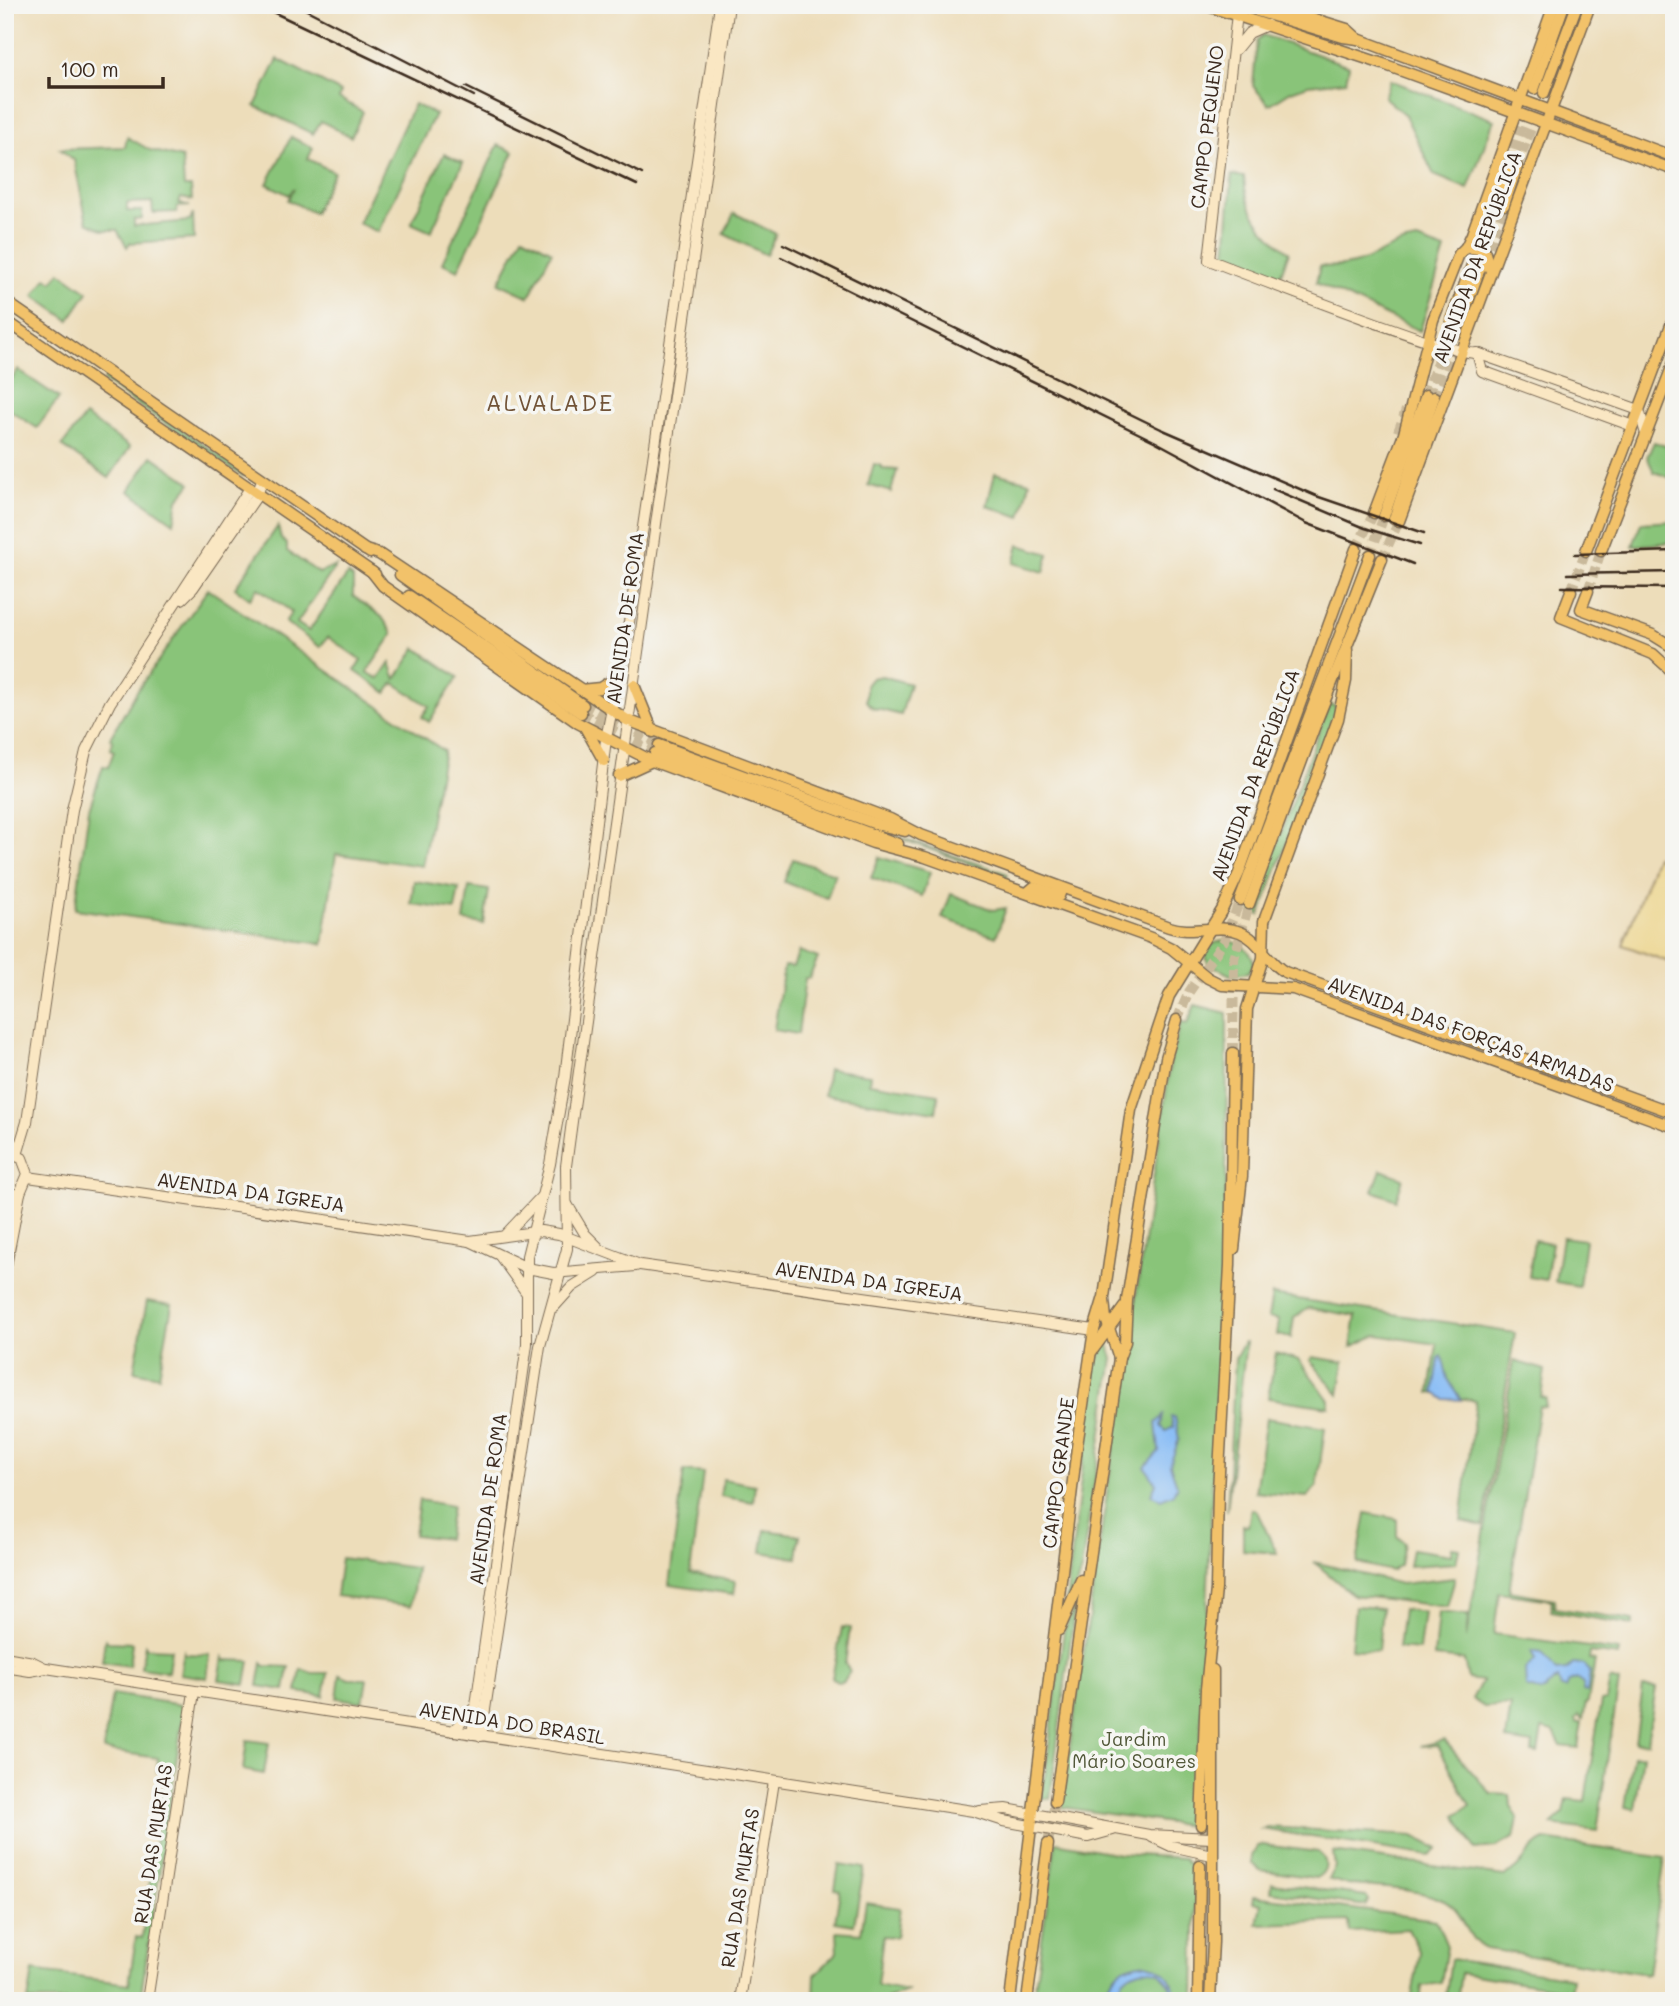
<svg xmlns="http://www.w3.org/2000/svg" width="1679" height="2006" font-family="Mali,sans-serif">
<style>
.green{fill:#89c479;stroke:#62774c;stroke-width:2}
.sand{fill:#eeda9e;stroke:#94825e;stroke-width:2}
.water{fill:#86bbf5;stroke:#60728a;stroke-width:2}
.lines{fill:none;stroke-linecap:round;stroke-linejoin:round}
.primary-tunnel{stroke:#c9b99b;stroke-width:10;stroke-dasharray:10 5;stroke-linecap:butt}
.secondary-casing{stroke:#796955;stroke-width:12}
.primary-casing{stroke:#796955;stroke-width:13}
.secondary{stroke:#fae7c3;stroke-width:10}
.primary{stroke:#f2c26a;stroke-width:10}
.rail{stroke:#3b2a1e;stroke-width:2.5}
.labels{text-anchor:middle;stroke-width:7;stroke-linejoin:round;paint-order:stroke}
.street-label{font-size:19px;fill:#3b2a1e;stroke:#f6f6f2}
.park-label{font-size:19px;fill:#525839;stroke:#f6f6f2}
.quarter-label{font-size:23px;letter-spacing:2px;fill:#715337;stroke:#f6f6f2}
</style>
<rect width="100%" height="100%" fill="#f6f6f2"/>
<filter id="ink" filterUnits="userSpaceOnUse"><feTurbulence type="fractalNoise" baseFrequency=".0143" numOctaves="2"/><feDisplacementMap in="SourceGraphic" scale="14" xChannelSelector="R" yChannelSelector="G"/><feConvolveMatrix kernelMatrix="1 2 1 2 8 2 1 2 1" color-interpolation-filters="sRGB"/></filter>
<filter id="wash" filterUnits="userSpaceOnUse"><feTurbulence type="fractalNoise" baseFrequency=".00686" numOctaves="4" result="noise"/><feDisplacementMap in="SourceGraphic" scale="28" xChannelSelector="R" yChannelSelector="G"/><feGaussianBlur stdDeviation="1.57" result="paint"/><feColorMatrix in="noise" values="0 0 0 0 0 0 0 0 0 0 0 0 0 0 0 0 0 1.4 0 .05"/><feComposite in="paint" operator="in"/></filter>
<g filter="url(#wash)">
<rect width="100%" height="100%" fill="#edddba"/>
<g class="green">
<path d="M1263 35 1349 66 1346 81 1308 85 1291 91 1269 105 1253 86 1257 40Z"/>
<path d="M278 59 341 92 339 98 363 112 351 137 321 121 313 134 255 106Z"/>
<path d="M1390 80 1494 120 1468 189 1434 175 1405 115 1384 97Z"/>
<path d="M414 104 435 114 378 232 358 223Z"/>
<path d="M127 137 150 150 182 158 184 187H191L192 200 181 198 179 203 190 206 177 207V212L153 213 152 202 127 203V211H142V219L134 220V226L190 221 193 214 194 239 130 243 127 247 117 230H104L87 222 74 160 60 149 125 147Z"/>
<path d="M291 137 313 148 308 159 334 172 314 213 288 200 294 188 289 195 267 184Z"/>
<path d="M498 145 514 152 458 270 442 263Z"/>
<path d="M444 154 463 163 431 232 411 223Z"/>
<path d="M1232 175 1244 177C1245 211 1263 232 1289 252L1280 276 1226 255Z"/>
<path d="M734 213 776 234 766 255 724 234Z"/>
<path d="M523 236 552 251 529 297 499 283Z"/>
<path d="M1417 240 1445 250 1420 331 1316 283 1320 266C1369 271 1378 245 1417 240Z"/>
<path d="M60 272 88 292 69 320 34 296 46 278 53 282Z"/>
<path d="M18 370 59 398 37 428 5 407V388Z"/>
<path d="M106 377 245 473 242 476 103 381Z"/>
<path d="M85 416 130 447 109 478 62 446Z"/>
<path d="M1654 442 1674 449V479L1654 472 1647 457Z"/>
<path d="M152 456 191 483 178 500 174 523 129 491Z"/>
<path d="M874 464 882 466V469L897 470 891 492 868 485Z"/>
<path d="M995 473 1030 482 1021 517 987 506Z"/>
<path d="M1674 521V542L1633 546 1641 523Z"/>
<path d="M278 526 281 539 287 544V551L319 573 336 566 297 623 309 631 348 574 353 578V596L382 617 393 634 367 672 379 679 390 663 396 679 416 648 458 677 429 722 422 717 429 706 394 683 387 693 355 671 361 660 328 637 320 647 285 622 292 612 258 588 250 599 235 588Z"/>
<path d="M1019 545 1049 554 1044 572 1014 563Z"/>
<path d="M208 589 444 751 422 866 336 854 323 944 75 909 89 809 103 766 108 767 114 751 110 749 113 741 110 738 137 691Z"/>
<path d="M882 676 910 684 901 715 873 708 866 701V685L872 678Z"/>
<path d="M1329 704 1337 707 1260 915 1252 912Z"/>
<path d="M881 831 1008 874 1007 878Z"/>
<path d="M879 857 930 872 922 896 871 878Z"/>
<path d="M793 859 835 874 827 898 784 882Z"/>
<path d="M414 881 459 888 455 910 411 904Z"/>
<path d="M469 887 489 890 484 924 464 921Z"/>
<path d="M951 894 993 910 1006 908 996 937 942 918Z"/>
<path d="M1223 940C1237 941 1251 948 1254 963L1249 972 1230 975 1208 963 1204 952 1207 946Z"/>
<path d="M799 951 818 958 809 978H805L798 1034 774 1030 784 966 793 967Z"/>
<path d="M1195 1005 1227 1013 1226 1183 1197 1827 1061 1807 1171 1058 1181 1022 1187 1024Z"/>
<path d="M828 1069 870 1075 869 1083 939 1094 936 1112 824 1095Z"/>
<path d="M1381 1170 1403 1178 1396 1200 1373 1191Z"/>
<path d="M1562 1237 1585 1240 1579 1286 1555 1282Z"/>
<path d="M1534 1240 1552 1243 1546 1280 1529 1277Z"/>
<path d="M1272 1295 1515 1333 1483 1526 1461 1521 1476 1401 1430 1393 1437 1344 1377 1335 1351 1347 1356 1316 1309 1308 1294 1318 1291 1338 1277 1335 1279 1320 1268 1318Z"/>
<path d="M147 1301 172 1305 159 1376 134 1371Z"/>
<path d="M1108 1341 1113 1359 1081 1570 1076 1587 1066 1603 1095 1364Z"/>
<path d="M1244 1342H1246L1227 1511 1235 1359Z"/>
<path d="M1276 1353 1299 1360 1329 1400V1407L1268 1398Z"/>
<path d="M1312 1357 1344 1362 1339 1395 1310 1360Z"/>
<path d="M1514 1361 1545 1370 1541 1397 1546 1398 1545 1407 1539 1406 1509 1591 1555 1599 1554 1608 1633 1620V1625L1551 1611 1552 1600 1499 1593 1494 1634 1619 1651 1618 1656 1590 1652 1589 1659 1595 1660 1588 1702 1586 1703 1583 1719 1579 1715 1576 1719 1577 1723 1582 1722 1578 1748 1561 1746 1554 1732 1542 1729 1538 1753 1532 1752 1533 1744 1506 1740 1511 1705 1484 1707 1472 1699 1482 1681 1468 1679 1464 1660 1434 1657 1438 1612 1468 1615 1466 1638Z"/>
<path d="M1266 1418 1325 1428 1317 1486 1307 1497 1255 1492Z"/>
<path d="M684 1471 703 1473 690 1573 736 1581 734 1594 669 1585Z"/>
<path d="M723 1479 755 1485 753 1502 720 1496Z"/>
<path d="M419 1500 452 1506 447 1539 414 1535Z"/>
<path d="M1251 1509 1256 1510 1277 1553 1243 1550V1525L1248 1526Z"/>
<path d="M1366 1513 1397 1519V1536L1404 1543 1400 1565 1391 1571 1357 1563Z"/>
<path d="M765 1530 800 1535 797 1558 762 1552Z"/>
<path d="M1452 1547 1459 1548 1456 1563 1409 1566 1412 1549 1451 1555Z"/>
<path d="M341 1558 416 1568 411 1606 336 1596Z"/>
<path d="M1314 1562 1401 1584 1455 1578 1447 1607 1353 1595Z"/>
<path d="M1075 1605 1050 1799 1042 1798 1064 1631Z"/>
<path d="M1355 1606 1382 1608 1378 1651 1351 1649Z"/>
<path d="M1403 1609 1424 1612 1419 1650 1398 1648Z"/>
<path d="M842 1627 850 1628 845 1664 850 1671 844 1681 837 1682 832 1678Z"/>
<path d="M105 1639 108 1642 132 1643 129 1666 102 1662Z"/>
<path d="M145 1645 147 1648 171 1649 168 1672 141 1668Z"/>
<path d="M184 1651 186 1654 210 1655 207 1678 180 1674Z"/>
<path d="M223 1657 225 1660 250 1661 246 1684 219 1680Z"/>
<path d="M262 1663 265 1666 289 1667 285 1690 258 1686Z"/>
<path d="M301 1669 312 1673H328L324 1696 297 1692Z"/>
<path d="M340 1675 349 1679H367L363 1702 337 1698Z"/>
<path d="M1610 1679 1619 1682 1597 1831 1551 1825 1564 1813 1567 1799 1585 1801 1601 1701 1606 1700Z"/>
<path d="M1643 1687 1656 1688 1647 1742 1635 1743Z"/>
<path d="M112 1694 181 1705 184 1709 140 2001H28L33 1971 129 1984 136 1937 142 1938 165 1773 157 1772 158 1758 103 1750Z"/>
<path d="M247 1740 269 1743 264 1774 243 1770Z"/>
<path d="M1444 1740 1491 1794 1510 1795 1511 1806 1518 1819 1514 1838 1496 1847 1475 1849 1455 1815 1470 1806 1438 1745 1420 1746Z"/>
<path d="M1643 1755 1635 1809 1625 1807 1633 1756Z"/>
<path d="M1267 1827 1414 1836 1438 1849 1430 1856 1262 1829Z"/>
<path d="M1545 1840 1665 1858 1648 1974 1486 1949C1464 1940 1466 1909 1440 1899 1405 1884 1362 1891 1328 1879L1335 1867 1333 1852 1504 1876C1523 1869 1527 1847 1545 1840Z"/>
<path d="M1056 1842 1119 1854 1184 1858 1187 1863 1196 1864 1194 2001H1033Z"/>
<path d="M1263 1845 1318 1852C1329 1861 1328 1871 1316 1878L1260 1870 1252 1863 1251 1855 1258 1846Z"/>
<path d="M839 1864 864 1868 854 1925 835 1922 840 1891 835 1890Z"/>
<path d="M1272 1883 1366 1896 1369 1900 1366 1906 1271 1892Z"/>
<path d="M1254 1896 1436 1920 1447 1946 1441 1983 1422 1986 1420 2001H1411L1420 1953 1408 1929 1350 1932 1349 1921 1257 1924 1261 1904 1253 1902Z"/>
<path d="M866 1903 900 1908 896 1937 883 1936 877 1985 907 1991 882 2001H814L815 1975 838 1952 837 1931 861 1933Z"/>
<path d="M1451 1959 1572 1978 1569 2001H1562L1564 1989 1461 1973 1457 2001H1445Z"/>
</g>
<path class="sand" d="M1656 856 1674 863V964L1623 945Z"/>
<g class="water">
<path d="M1442 1356 1448 1379 1461 1400 1444 1399 1434 1392 1439 1358Z"/>
<path d="M1163 1416 1161 1426 1166 1431 1173 1427 1171 1417H1175L1179 1439 1170 1465 1177 1485 1173 1494 1161 1499 1151 1495 1156 1483 1145 1467 1159 1451 1156 1423Z"/>
<path d="M1531 1651 1542 1653 1556 1671 1567 1670 1573 1664 1584 1665 1590 1671 1587 1692 1583 1691V1684L1576 1679 1569 1682 1566 1689 1561 1688 1558 1679 1541 1692 1526 1687 1525 1670 1535 1660Z"/>
<path d="M1138 1963C1160 1964 1177 1977 1174 2001H1152L1172 2000 1170 1984 1159 1972C1136 1964 1117 1977 1116 2001H1103C1106 1981 1118 1967 1138 1963Z"/>
</g>
</g>
<g filter="url(#ink)">
<g class="lines">
<g class="primary-tunnel">
<path d="M1243 5 1257 11"/>
<path d="M1509 164 1534 89"/>
<path d="M1517 167 1544 93"/>
<path d="M1474 260 1495 202"/>
<path d="M1483 260 1504 205"/>
<path d="M1426 395 1451 320"/>
<path d="M1434 397 1460 323"/>
<path d="M1398 432 1406 410"/>
<path d="M1356 549 1374 513"/>
<path d="M1370 555 1384 516"/>
<path d="M1382 559 1399 521"/>
<path d="M1571 591 1586 551"/>
<path d="M1588 591 1601 551"/>
<path d="M583 705 659 745"/>
<path d="M581 713 655 753"/>
<path d="M1177 1020 1189 992 1224 941 1240 900"/>
<path d="M1233 1053 1234 959 1249 904"/>
<path d="M1048 1844 1055 1802"/>
<path d="M1200 1866 1201 1825"/>
</g>
<g class="secondary-casing">
<g id="secondary">
<path d="M1238 5 1209 260C1243 273 1460 358 1477 353L1639 410 1646 434"/>
<path d="M1236 49 1249 33 1267 25"/>
<path d="M1477 353 1482 371 1633 426"/>
<path d="M182 599 193 588 258 494 262 479"/>
<path d="M5 1153 22 1158 28 1174 20 1193 5 1197"/>
<path d="M17 1155 27 1122 72 810 86 751 110 703 250 488"/>
<path d="M28 1177 470 1241 527 1268 553 1273 636 1266"/>
<path d="M567 1204 585 1234 599 1248"/>
<path d="M5 1213 10 1230"/>
<path d="M506 1234 541 1197"/>
<path d="M470 1241 541 1231 559 1234 640 1265 1094 1330"/>
<path d="M500 1256 526 1292"/>
<path d="M5 1271 20 1193"/>
<path d="M554 1307 572 1287 596 1272"/>
<path d="M5 1657 33 1662 45 1668"/>
<path d="M5 1667 30 1671 46 1668 973 1811 1004 1821 1088 1837 1113 1830"/>
<path d="M453 1731 475 1707"/>
<path d="M472 1734 527 1344V1256L550 1164 565 1077 606 739 629 622 720 5"/>
<path d="M481 1736 540 1346 567 1249 566 1166 573 1114 729 5"/>
<path d="M980 1811 1006 1809 1149 1835 1212 1838"/>
<path d="M1152 1837 1171 1846 1212 1855"/>
<path d="M147 2001 194 1692"/>
<path d="M740 2001 774 1781"/>
</g>
</g>
<g class="primary-casing">
<g id="primary">
<path d="M1205 5 1383 64 1674 170"/>
<path d="M1269 5 1347 29 1358 39 1674 157"/>
<path d="M1257 11 1343 37 1358 39"/>
<path d="M1534 89 1564 5"/>
<path d="M1544 93 1577 5"/>
<path d="M1495 202 1509 164"/>
<path d="M1504 205 1517 167"/>
<path d="M1466 247 1484 250 1490 269"/>
<path d="M5 301 370 553"/>
<path d="M5 320 375 574"/>
<path d="M1451 320 1474 260"/>
<path d="M1460 323 1482 263"/>
<path d="M1374 513 1404 434 1433 320 1459 254 1466 247 1472 234 1554 5"/>
<path d="M1384 516 1426 395"/>
<path d="M1394 519 1434 397"/>
<path d="M1399 521 1590 5"/>
<path d="M365 550 379 554 627 720 890 819 921 835 1169 927C1192 935 1218 923 1240 932 1260 940 1266 961 1285 972L1674 1113"/>
<path d="M1586 551 1674 317"/>
<path d="M1601 551 1674 362"/>
<path d="M372 572 383 586 578 723 652 761 873 843 925 857 1151 938 1171 948 1208 978 1222 985 1293 989 1674 1127"/>
<path d="M400 575 583 705"/>
<path d="M1571 591 1561 617 1653 654 1674 673"/>
<path d="M1588 591 1581 609 1653 635 1674 648"/>
<path d="M409 596 581 713"/>
<path d="M634 685 653 732"/>
<path d="M580 690 600 688 619 676"/>
<path d="M586 729 604 761"/>
<path d="M659 745 879 825 905 831"/>
<path d="M655 753 898 844"/>
<path d="M619 776 652 761"/>
<path d="M1027 893 1034 887 1059 896 1062 888"/>
<path d="M1240 900 1370 555"/>
<path d="M1249 904 1317 720 1382 559"/>
<path d="M1234 1249 1242 1176 1247 1009 1263 958 1264 921 1338 719 1346 681 1347 650"/>
<path d="M1104 1300 1106 1319 1119 1358"/>
<path d="M1092 1351 1125 1306"/>
<path d="M1059 1630 1081 1580"/>
<path d="M1055 1802 1119 1358 1125 1342 1127 1300 1166 1058 1177 1020"/>
<path d="M1201 1825 1206 1689 1216 1589 1218 1491 1230 1265 1233 1053"/>
<path d="M1010 2001 1078 1439 1094 1330 1104 1297 1131 1110 1169 996 1222 910 1239 873 1356 549"/>
<path d="M1027 2001 1048 1844"/>
<path d="M1198 2001 1200 1866"/>
<path d="M1210 2001 1213 1942V1670"/>
</g>
</g>
<use href="#secondary" class="secondary"/>
<use href="#primary" class="primary"/>
<g class="rail">
<path d="M258 5 637 185"/>
<path d="M297 5 474 96"/>
<path d="M466 87 642 174"/>
<path d="M783 244 1161 429 1316 496 1424 533"/>
<path d="M781 257 1156 442 1306 523 1413 564"/>
<path d="M1273 489 1365 528 1420 545"/>
<path d="M1575 554 1674 551"/>
<path d="M1567 574 1674 572"/>
<path d="M1562 587 1674 588"/>
</g>
</g>
</g>
<g class="labels">
<g class="street-label">
<text transform="translate(1207 127) rotate(-83)" y="7">CAMPO PEQUENO</text>
<text transform="translate(1477 257) rotate(-70)" y="7">AVENIDA DA REPÚBLICA</text>
<text transform="translate(625 618) rotate(-82)" y="7">AVENIDA DE ROMA</text>
<text transform="translate(1255 775) rotate(-70)" y="7">AVENIDA DA REPÚBLICA</text>
<text transform="translate(1471 1034) rotate(20)" y="7">AVENIDA DAS FORÇAS ARMADAS</text>
<text transform="translate(251 1192) rotate(8)" y="7">AVENIDA DA IGREJA</text>
<text transform="translate(869 1281) rotate(8)" y="7">AVENIDA DA IGREJA</text>
<text transform="translate(1058 1473) rotate(-83)" y="7">CAMPO GRANDE</text>
<text transform="translate(488 1499) rotate(-82)" y="7">AVENIDA DE ROMA</text>
<text transform="translate(512 1723) rotate(9)" y="7">AVENIDA DO BRASIL</text>
<text transform="translate(153 1844) rotate(-81)" y="7">RUA DAS MURTAS</text>
<text transform="translate(740 1888) rotate(-81)" y="7">RUA DAS MURTAS</text>
</g>
<g class="park-label">
<text x="1134" y="1746">Jardim<tspan x="1134" dy="22">Mário Soares</tspan></text>
</g>
<g class="quarter-label">
<text x="550" y="411">ALVALADE</text>
</g>
</g>
<rect width="1679" height="2006" fill="none" stroke="#f6f6f2" stroke-width="28"/>
<path d="M49 77v10h114v-10" fill="none" stroke="#3b2a1e" stroke-width="3.5"/>
<text x="60" y="77" font-size="21" fill="#3b2a1e" stroke="#f6f6f2" stroke-width="5" paint-order="stroke">100 m</text>
</svg>
